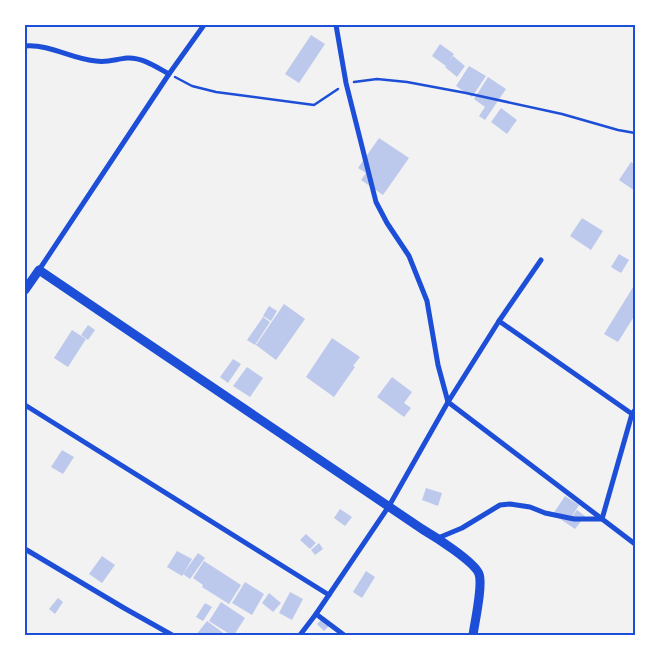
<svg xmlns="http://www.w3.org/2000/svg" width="660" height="660" font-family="'Varela Round',sans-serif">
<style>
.building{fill:#bdc9ec}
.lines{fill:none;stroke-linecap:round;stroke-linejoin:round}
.path{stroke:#1d4ed8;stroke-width:2.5}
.minor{stroke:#1d4ed8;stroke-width:5}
.tertiary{stroke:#1d4ed8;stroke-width:9}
.neatline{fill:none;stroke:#1d4ed8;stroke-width:2}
</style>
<rect width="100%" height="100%" fill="#f2f2f2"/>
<g class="building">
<path d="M311 35 325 44 299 83 285 74Z"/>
<path d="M440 44 454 54 448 62 453 56 465 66 457 77 445 67 446 66 432 56Z"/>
<path d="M469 66 486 76 472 97 456 86Z"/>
<path d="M488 77 506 89 485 120 479 116 485 107 474 99Z"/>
<path d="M501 108 517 120 507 134 491 122Z"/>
<path d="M379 138 409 158 383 195 361 180 366 173 358 168Z"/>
<path d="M631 162 635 165V191L619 180Z"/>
<path d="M582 218 603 231 591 250 570 236Z"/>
<path d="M619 254 629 260 621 273 611 267Z"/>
<path d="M635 284V315L618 342 604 334Z"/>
<path d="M284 304 305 319 276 360 256 345Z"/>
<path d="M269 306 277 311 271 321 263 316Z"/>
<path d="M263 317 270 322 255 345 247 340Z"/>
<path d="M88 325 95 330 88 340 81 335Z"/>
<path d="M72 330 86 339 68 367 54 358Z"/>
<path d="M332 338 360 357 353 366 355 367 334 397 306 377Z"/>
<path d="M233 359 241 364 228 383 220 377Z"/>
<path d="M247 367 263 378 250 397 233 386Z"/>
<path d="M392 377 412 392 404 403 411 408 404 417 377 397Z"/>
<path d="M62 450 74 457 63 474 51 467Z"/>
<path d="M426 488 442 493 438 506 422 500Z"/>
<path d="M565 496 579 505 569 521 577 510 585 516 575 529 553 514Z"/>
<path d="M340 509 352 517 345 526 334 518Z"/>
<path d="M306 534 316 543 310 549 300 540Z"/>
<path d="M319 543 323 549 315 555 311 550Z"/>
<path d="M177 551 192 559 182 576 167 567Z"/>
<path d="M198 553 205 558 190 579 183 574Z"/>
<path d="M102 556 115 565 102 583 89 574Z"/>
<path d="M204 561 241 585 229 604 202 587 203 585 193 578Z"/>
<path d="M366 571 375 577 362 598 353 592Z"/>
<path d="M245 582 264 594 252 615 232 603Z"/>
<path d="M290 592 303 599 292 620 279 613Z"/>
<path d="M269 593 281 603 273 612 262 603Z"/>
<path d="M58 598 63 602 55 614 49 609Z"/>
<path d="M221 602 245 618 234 635H231L209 621Z"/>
<path d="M205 603 212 607 203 621 196 617Z"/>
<path d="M324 617 331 624 324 631 317 624Z"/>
<path d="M207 621 226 635H196Z"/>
</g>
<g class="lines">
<g class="path">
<path d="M175 77 192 86 216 92 314 105 338 89"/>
<path d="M354 82 377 79 407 82 466 93 562 114 618 130 635 133"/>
</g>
<g class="minor">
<path d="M336 25 346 83 376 202 387 223 409 256 427 301 438 365 448 402 635 544"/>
<path d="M25 46C50 44 72 59 96 61 107 63 116 59 127 58 142 57 156 67 169 74"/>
<path d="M39 270 169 74 204 25"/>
<path d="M499 321 635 416"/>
<path d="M25 405 329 595"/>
<path d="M438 538 462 528 500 505 510 504 530 507 545 513 574 519H602L632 414 635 410"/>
<path d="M25 549 124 608 172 635"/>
<path d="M316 614 344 635"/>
<path d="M300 635 316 614 389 506 448 402 499 321 541 260"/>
</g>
<path class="tertiary" d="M25 290 39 270 422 529C434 536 475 562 479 574 483 585 475 621 473 635"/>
</g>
<rect width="660" height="660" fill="none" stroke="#ffffff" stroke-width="52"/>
<rect x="26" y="26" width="608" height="608" class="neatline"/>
</svg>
